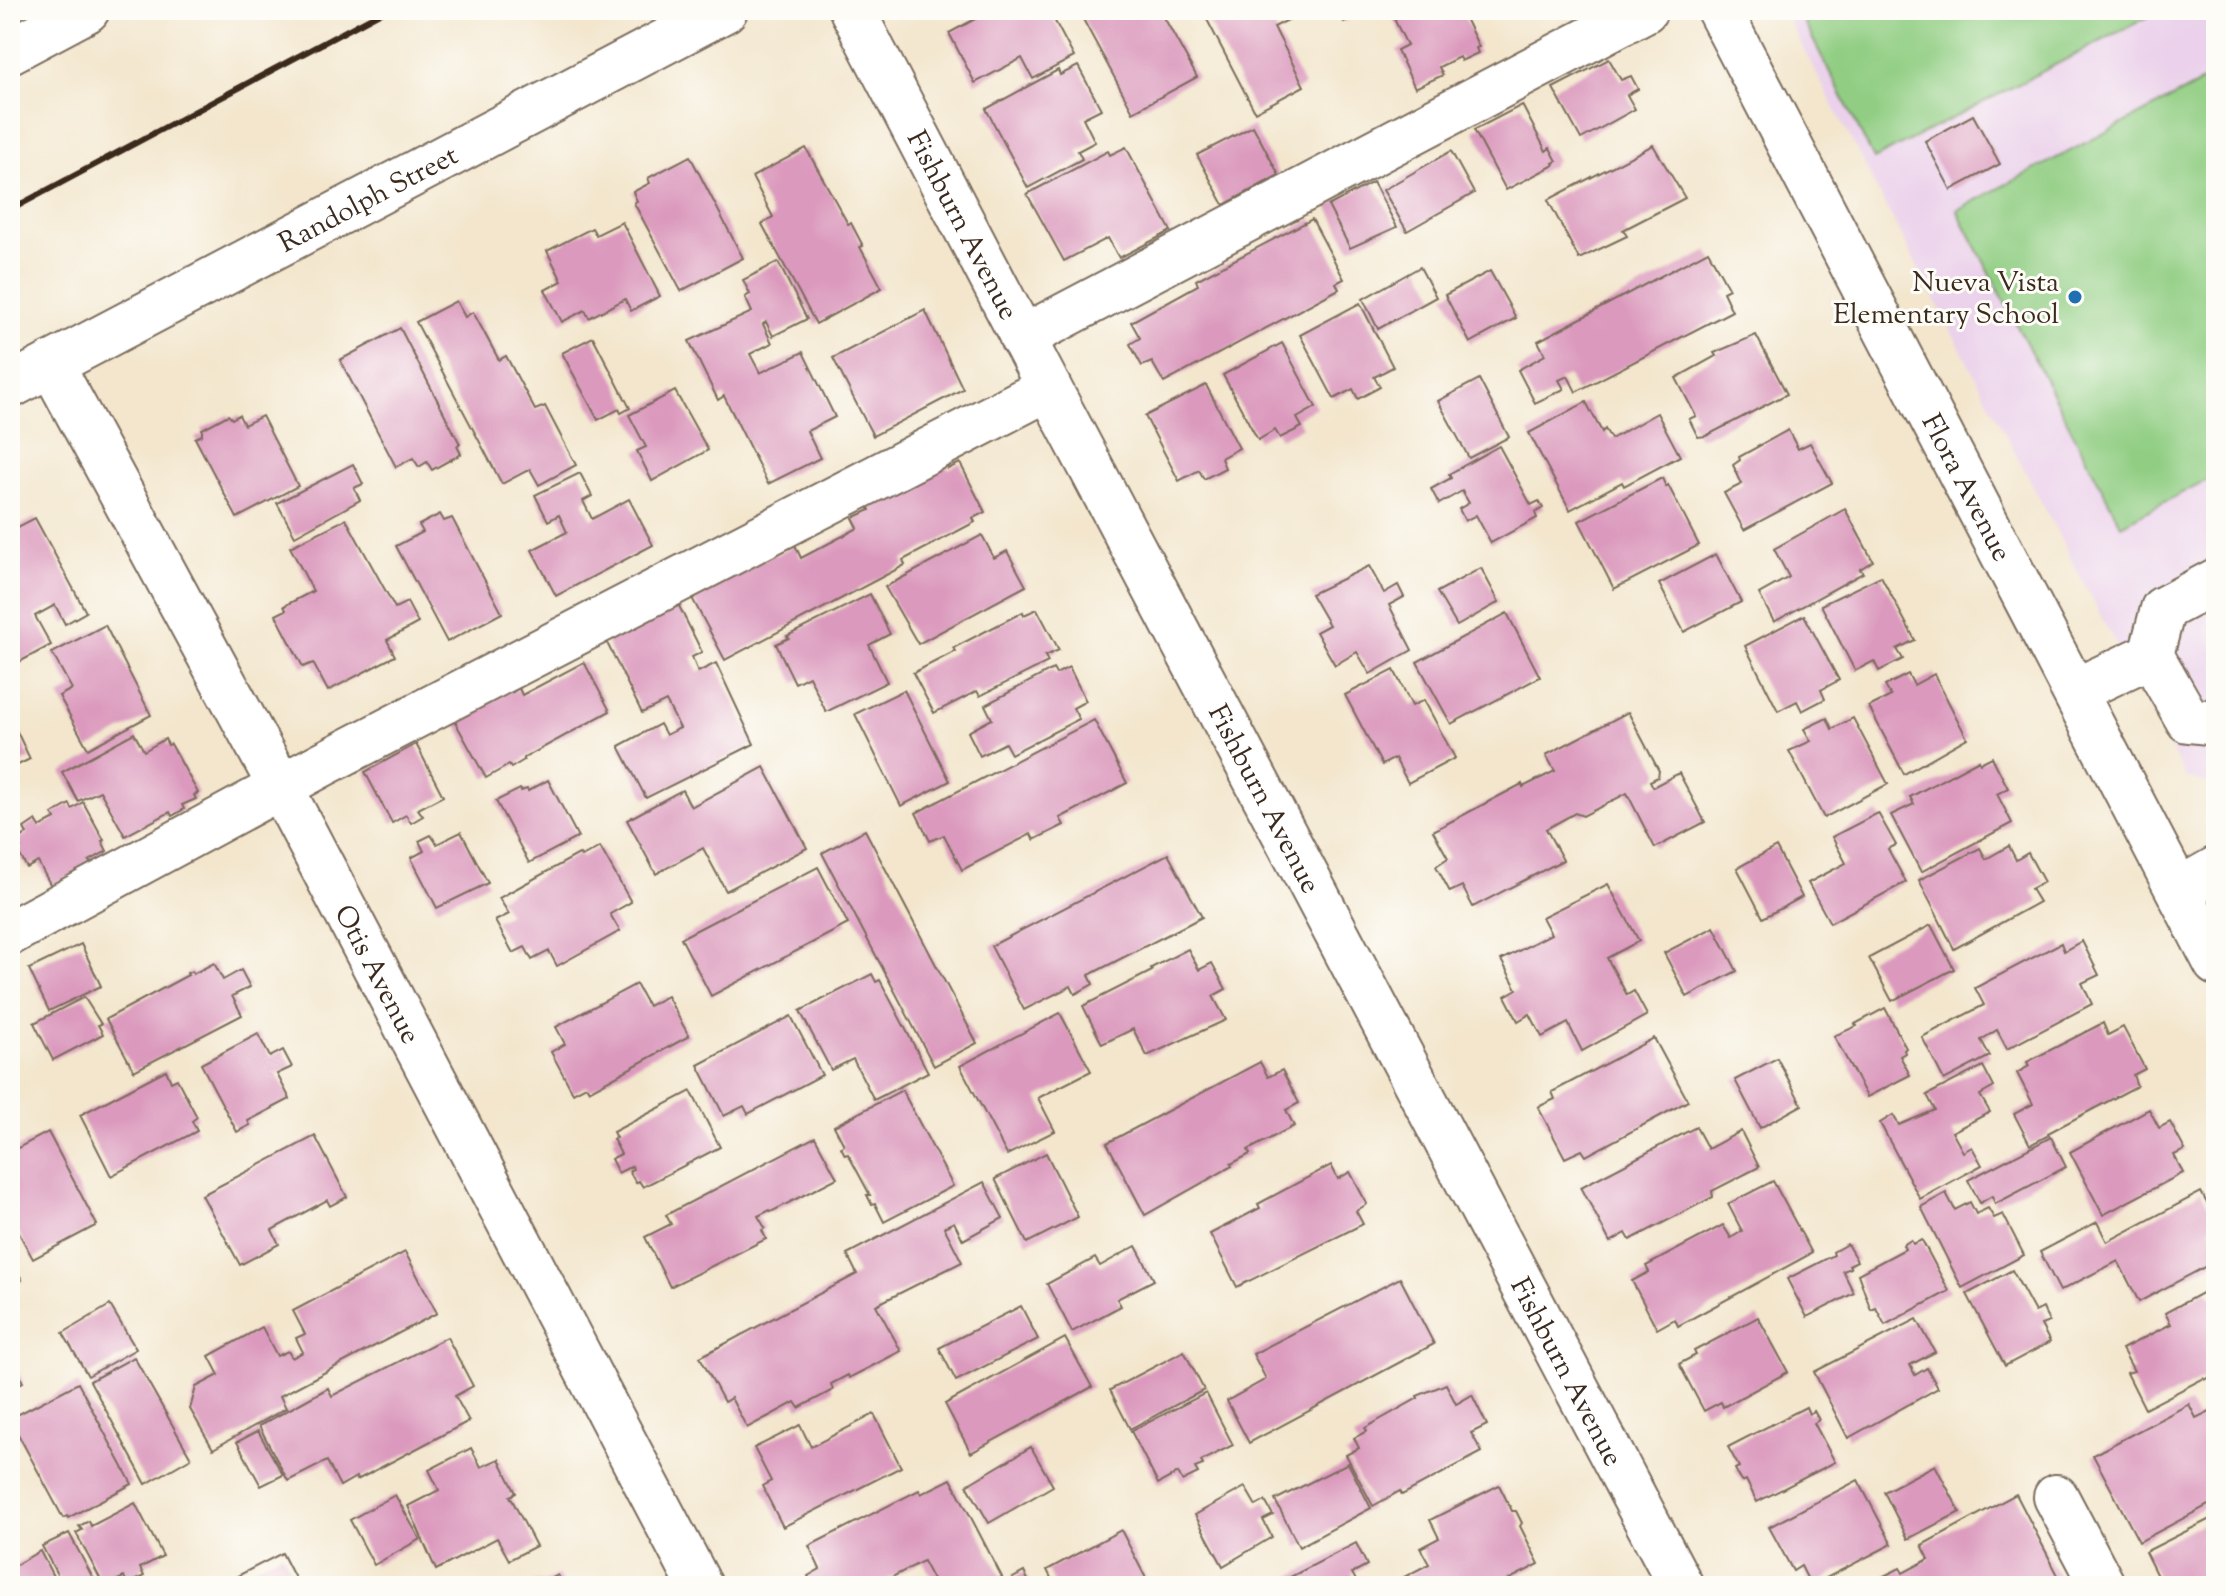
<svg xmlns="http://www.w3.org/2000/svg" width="2226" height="1596" font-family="'Sorts Mill Goudy',serif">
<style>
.built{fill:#ebd1eb}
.green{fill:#91ce83;stroke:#667c50;stroke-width:2}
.building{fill:#db9abd}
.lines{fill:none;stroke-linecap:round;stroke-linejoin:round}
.minor-casing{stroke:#7b6c5b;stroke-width:48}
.minor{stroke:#fff;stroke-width:44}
.rail{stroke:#3b2a1e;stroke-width:6}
.poi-dot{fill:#1f6fb2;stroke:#fdfcf7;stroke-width:3}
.labels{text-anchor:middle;stroke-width:6;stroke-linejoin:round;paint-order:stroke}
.street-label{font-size:28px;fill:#3b2a1e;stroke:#fdfcf7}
.poi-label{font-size:28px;fill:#3b2a1e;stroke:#fdfcf7;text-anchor:end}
</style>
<rect width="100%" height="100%" fill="#fdfcf7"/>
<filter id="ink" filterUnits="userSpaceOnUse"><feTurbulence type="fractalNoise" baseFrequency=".0125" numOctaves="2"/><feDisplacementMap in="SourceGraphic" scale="16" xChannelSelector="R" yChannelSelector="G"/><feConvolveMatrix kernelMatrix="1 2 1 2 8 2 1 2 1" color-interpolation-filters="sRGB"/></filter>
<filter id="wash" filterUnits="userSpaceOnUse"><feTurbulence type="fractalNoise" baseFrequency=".006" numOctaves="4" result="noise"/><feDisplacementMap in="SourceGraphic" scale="32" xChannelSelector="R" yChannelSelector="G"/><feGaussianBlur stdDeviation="1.8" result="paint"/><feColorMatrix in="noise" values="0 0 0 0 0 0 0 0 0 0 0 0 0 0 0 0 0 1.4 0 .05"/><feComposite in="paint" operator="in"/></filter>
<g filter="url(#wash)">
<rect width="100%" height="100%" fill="#f3e6cd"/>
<path class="built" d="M1783 10H2216V785L2186 778Z"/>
<g class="green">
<path d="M1798 10H2161L1874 159Z"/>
<path d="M2216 75V475L2121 525 1957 210Z"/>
</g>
<g id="blocks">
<g class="building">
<path d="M992 10H1049L1074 57 1033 79 1022 58 975 83 949 33Z"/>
<path d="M1078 10H1160L1197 77 1133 112Z"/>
<path d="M1202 10H1288L1292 18 1274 27 1304 86 1255 112Z"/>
<path d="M1337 10H1366L1344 22Z"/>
<path d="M1411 10H1461L1479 47 1476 48 1478 53 1461 61 1459 57 1439 67 1443 75 1415 88 1397 50 1407 45 1394 19Z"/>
<path d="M1609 59 1621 80 1631 76 1638 89 1627 95 1635 109 1581 139 1553 88Z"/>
<path d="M1078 66 1101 109 1083 118 1095 142 1078 151 1082 159 1028 188 986 109 1058 70 1060 75Z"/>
<path d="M1522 105 1546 151 1550 148 1557 161 1553 163 1554 165 1506 190 1474 130Z"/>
<path d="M1973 115 2000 164 1951 190 1925 141Z"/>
<path d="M1253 126 1279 175 1224 205 1197 155Z"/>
<path d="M1653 145 1685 198 1623 230 1627 236 1579 259 1548 200Z"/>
<path d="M1126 147 1171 231 1119 258 1108 238 1064 261 1027 194 1108 151 1110 155Z"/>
<path d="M806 148 848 224 851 223 863 246 860 247 882 288 816 324 762 224 773 217 752 177Z"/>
<path d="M1451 151 1474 193 1407 231 1383 190Z"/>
<path d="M690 156 743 258 681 291 634 203 637 201 633 192 650 183 648 178Z"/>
<path d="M1373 182 1397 227 1350 248 1328 206Z"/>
<path d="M1312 219 1344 279 1336 283 1339 289 1164 383 1152 362 1142 366 1130 344 1140 338 1131 322 1198 285 1196 280Z"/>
<path d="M622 222 660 296 631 311 625 299 589 318 585 310 562 322 545 290 562 281 547 251 592 228 596 235Z"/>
<path d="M1708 251 1729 289 1723 292 1732 311 1576 392 1568 376 1559 380 1564 389 1535 403 1518 370 1545 355 1538 341Z"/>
<path d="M778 262 807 319 773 336 766 322 763 324 772 343 750 354 760 373 803 352 835 417 807 431 820 458 768 484 724 396 718 400 689 341 752 312 745 297 750 294 743 280Z"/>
<path d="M1420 267 1436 297 1378 329 1363 299Z"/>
<path d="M1490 271 1516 318 1470 343 1445 295Z"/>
<path d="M456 301 465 317 473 312 499 360 506 356 535 410 545 406 576 465 539 485 530 469 502 484 416 322Z"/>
<path d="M1360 303 1393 367 1374 377 1380 387 1358 399 1353 389 1334 399 1300 335Z"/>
<path d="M925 310 963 389 873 436 833 358Z"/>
<path d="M400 328 460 444 457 446 461 454 432 470 427 462 419 467 413 458 396 467 340 360Z"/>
<path d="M1756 335 1787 394 1706 436 1698 437 1689 419 1696 416 1676 378 1716 356 1714 353Z"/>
<path d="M593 337 630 408 621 413 619 409 598 420 562 353Z"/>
<path d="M1282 343 1316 407 1297 418 1302 427 1280 438 1275 430 1258 440 1223 375Z"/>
<path d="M1479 379 1509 437 1469 458 1438 401Z"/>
<path d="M1206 385 1239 448 1221 458 1225 468 1204 479 1199 470 1179 481 1145 416Z"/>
<path d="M675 391 708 450 652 481 637 451 646 447 629 415Z"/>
<path d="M1586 402 1602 432 1605 429 1611 439 1657 413 1680 456 1624 486 1622 482 1570 510 1529 433Z"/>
<path d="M228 415 232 419 239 415 244 425 262 416 298 486 237 518 195 438 202 435V429Z"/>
<path d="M1788 430 1798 449 1810 443 1832 483 1744 530 1724 493 1742 484 1733 465 1740 460 1739 457Z"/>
<path d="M1499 446 1531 505 1539 501 1543 508 1535 513 1537 518 1491 543 1476 515 1465 521 1459 509 1469 503 1462 491 1439 504 1431 489 1451 478 1449 474Z"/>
<path d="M960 463 985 512 973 518 975 522 903 560 905 565 725 660 692 598 775 553 776 555 795 545 801 558 858 528 853 518 870 510 868 506 946 465 948 469Z"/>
<path d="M353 464 363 484 354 488 360 500 295 536 277 503Z"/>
<path d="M580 473 592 496 583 501 592 519 629 499 653 545 556 596 532 550 567 532 559 515 548 521 535 495Z"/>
<path d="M1662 478 1666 487 1668 485 1699 545 1614 589 1579 521Z"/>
<path d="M1845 509 1873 561 1860 569 1863 573 1774 622 1759 594 1789 577 1774 549Z"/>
<path d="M440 514 444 521 452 518 502 613 447 642 396 546 423 532 419 525Z"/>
<path d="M35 518 86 612 65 624 55 605 35 616 51 645 10 667V531Z"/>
<path d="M346 519 395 608 407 602 418 623 387 640 395 656 328 691 313 663 303 667 276 615 286 610 284 606 313 591 290 547Z"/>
<path d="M982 535 994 558 1007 551 1026 586 918 644 885 587Z"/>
<path d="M1716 554 1741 602 1684 632 1659 584Z"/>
<path d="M1369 566 1384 593 1398 585 1404 597 1389 605 1412 650 1370 674 1357 652 1335 665 1316 632 1329 625 1311 594Z"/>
<path d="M1481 568 1499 602 1457 626 1437 592Z"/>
<path d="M1881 576 1915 640 1897 649 1903 659 1879 671 1874 661 1855 671 1821 605Z"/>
<path d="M870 594 890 634 869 645 887 682 826 712 809 676 795 683 776 644 789 638 787 636Z"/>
<path d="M678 604 702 652 692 657 698 672 716 663 754 744 646 798 619 746 660 724 666 735 680 728 666 701 642 713 606 641Z"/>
<path d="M1037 609 1059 650 1045 656 1048 662 980 696 977 691 934 713 913 673 956 651 953 648 1023 612 1024 615Z"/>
<path d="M1507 613 1540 677 1451 724 1417 662Z"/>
<path d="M1804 615 1839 680 1821 690 1825 699 1802 711 1797 701 1778 711 1745 646Z"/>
<path d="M105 625 151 715 88 749 59 696 72 689 52 653Z"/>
<path d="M584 662 610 711 524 758V760L511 768 509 765 486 778 454 720 512 690 513 692 519 688 522 695Z"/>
<path d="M1069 667 1086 701 1073 708 1079 719 1011 754 1005 743 980 756 968 732 992 719 985 705 1053 669 1056 674Z"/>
<path d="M1394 670 1412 706 1424 700 1455 758 1408 783 1395 758 1382 765 1345 695Z"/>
<path d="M1908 674 1914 685 1934 674 1967 738 1904 774 1869 707 1891 696 1885 686Z"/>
<path d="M904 690 950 781 901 806 855 714Z"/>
<path d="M1628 712 1659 771 1658 777 1650 781 1653 787 1679 773 1705 822 1655 848 1627 793 1583 816 1575 813 1546 829 1563 860 1473 907 1462 886 1450 892 1436 866 1448 858 1433 831 1522 784 1523 787 1555 771 1546 755Z"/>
<path d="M10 717 30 759 10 769Z"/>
<path d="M1827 718 1832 729 1853 718 1888 784 1824 818 1789 751 1811 741 1804 729Z"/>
<path d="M1094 720 1127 783 1060 818 1064 825 1034 840 1031 834 962 870 944 835 930 841 916 813Z"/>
<path d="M134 733 144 751 165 739 168 745 171 744 198 793 194 795 196 799 182 805 184 809 172 816 170 812 125 836 100 791 78 801 62 772Z"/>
<path d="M416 744 443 796 418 809 423 816 411 823 406 815 392 823 365 772Z"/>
<path d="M1992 757 2008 788 1997 794 2012 823 1921 872 1891 815 1914 804 1910 797 1979 760 1980 763Z"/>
<path d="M764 767 807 848 726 891 703 848 656 874 627 820 682 790 691 807Z"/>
<path d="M548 780 578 837 529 863 496 801 520 789 521 791 527 789 528 791Z"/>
<path d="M83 802 104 840 102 841 107 851 89 861 91 864 51 886 38 862 27 868 17 850 21 848 16 840 27 834 24 828 36 820 40 827 55 819 52 814 70 804 72 809Z"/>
<path d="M1878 813 1896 845 1888 849 1906 882 1830 923 1808 883 1846 863 1832 837Z"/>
<path d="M865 830 977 1043 934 1066 822 853Z"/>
<path d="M461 832 488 883 437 908 411 858 424 851 419 841 431 835 437 844Z"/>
<path d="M2009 846 2016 860 2028 853 2044 882 2031 889 2039 902 1954 949 1919 880 1980 848 1986 859Z"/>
<path d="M600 847 631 902 610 914 620 931 557 966 549 951 532 960 525 947 513 953 495 921 509 914 499 898 579 854 582 857Z"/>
<path d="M1776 847 1802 897 1763 918 1737 868Z"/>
<path d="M1168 854 1202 917 1089 975 1093 984 1075 994 1071 986 1024 1010 991 946Z"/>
<path d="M818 867 848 924 711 996 681 938Z"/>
<path d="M1608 884 1639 941 1607 958 1627 995 1634 991 1647 1015 1582 1051 1568 1023 1542 1037 1530 1014 1518 1021 1505 996 1517 989 1501 960 1551 934 1542 917Z"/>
<path d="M1931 925 1954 969 1892 1001 1869 958Z"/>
<path d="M1714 927 1737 971 1687 997 1664 953Z"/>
<path d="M2082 941 2099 975 2082 983 2092 1004 2007 1049 1997 1030 1981 1040 1990 1056 1944 1080 1922 1037 1984 1005 1975 988 2061 943 2064 951Z"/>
<path d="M81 944 101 986 49 1011 29 969Z"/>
<path d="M1188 949 1199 970 1212 963 1226 989 1213 996 1226 1020 1147 1056 1133 1029 1102 1044 1083 1006 1152 971 1151 968Z"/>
<path d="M214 963 223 980 241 970 250 987 232 996 242 1015 134 1071 106 1019 188 975 187 973 192 971 193 974Z"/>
<path d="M872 974 876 982 880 980 928 1072 874 1100 853 1059 831 1070 800 1011Z"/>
<path d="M636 984 648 1006 667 996 689 1036 589 1091 586 1086 573 1093 551 1052 565 1044 556 1027Z"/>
<path d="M84 997 101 1024 98 1025 103 1034 53 1060 34 1023Z"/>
<path d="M1885 1008 1906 1048 1904 1050 1905 1053 1900 1056 1910 1075 1867 1097 1834 1036 1857 1026 1855 1024Z"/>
<path d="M1060 1013 1091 1071 1038 1098 1055 1131 1007 1155 960 1066Z"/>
<path d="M791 1016 822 1075 748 1114 744 1106 724 1116 698 1065Z"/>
<path d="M2103 1023 2108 1035 2123 1027 2145 1069 2133 1075 2137 1086 2048 1133 2049 1135 2030 1145 2014 1114 2033 1104 2017 1073 2029 1066 2027 1062Z"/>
<path d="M258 1034 270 1057 283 1050 292 1067 277 1074 290 1099 248 1121 250 1125 237 1132 201 1064Z"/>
<path d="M1654 1038 1688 1101 1586 1156 1582 1150 1565 1158 1538 1107 1555 1099 1552 1092Z"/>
<path d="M1777 1058 1802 1105 1760 1128 1735 1080Z"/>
<path d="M1260 1062 1268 1077 1282 1070 1299 1103 1286 1110 1294 1126 1248 1150 1250 1154 1231 1164 1232 1166 1145 1215 1107 1143Z"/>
<path d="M1983 1066 1994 1087 1980 1095 1990 1112 1952 1132 1963 1152 1972 1147 1982 1165 1920 1199 1880 1123 1893 1115 1899 1125 1935 1110 1927 1095Z"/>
<path d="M166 1070 171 1082 177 1079 197 1117 192 1121 197 1131 111 1176 80 1115Z"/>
<path d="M902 1090 953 1186 884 1222 875 1204 872 1205 867 1195H870L848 1154 845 1155 841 1147 844 1145 834 1126Z"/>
<path d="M691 1091 720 1147 643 1187 639 1181 636 1183 629 1171 633 1169 632 1166 618 1173 611 1159 621 1154 613 1139 616 1138 613 1132Z"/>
<path d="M2149 1109 2159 1128 2170 1122 2185 1150 2174 1155 2183 1173 2103 1215 2070 1152Z"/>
<path d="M1696 1127 1708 1149 1741 1131 1759 1167 1712 1191 1713 1197 1630 1240 1626 1233 1610 1242 1581 1187Z"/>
<path d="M48 1132 97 1225 33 1259 14 1224 10 1226V1152Z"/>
<path d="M315 1136 347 1197 330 1206 327 1200 272 1230 279 1244 240 1265 202 1195Z"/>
<path d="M815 1137 837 1178 771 1212 770 1210 758 1216 765 1228 762 1230 766 1239 670 1287 645 1237 671 1224 666 1215Z"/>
<path d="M2051 1137 2066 1167 1995 1204 1992 1196 1980 1203 1968 1180Z"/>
<path d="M1046 1153 1078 1217 1027 1243 995 1179Z"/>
<path d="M1331 1165 1338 1179 1350 1172 1367 1204 1356 1211 1363 1224 1237 1287 1210 1234 1260 1208 1258 1204Z"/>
<path d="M1773 1181 1812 1253 1678 1326 1675 1319 1657 1329 1632 1281 1649 1272 1646 1266 1723 1225 1731 1238 1742 1231 1728 1204Z"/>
<path d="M984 1182 1003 1218 963 1240 954 1222 944 1227 962 1262 876 1305 901 1351 849 1378 848 1375 831 1384 833 1390 799 1408 795 1402 747 1428 731 1398 724 1402 700 1357 857 1274 847 1254Z"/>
<path d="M2201 1192 2216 1220V1225L2210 1227 2216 1238V1261L2139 1302 2118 1261 2060 1291 2040 1252 2097 1222 2107 1242Z"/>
<path d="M1946 1193 1955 1210 1970 1202 1976 1214 1988 1208 1994 1218 2003 1214 2024 1255 1962 1288 1921 1207Z"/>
<path d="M1911 1240 1913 1244 1922 1240 1949 1291 1885 1325 1876 1308 1871 1310 1858 1274 1905 1249 1903 1245Z"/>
<path d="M1847 1244 1857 1261 1849 1265 1851 1268 1843 1271 1854 1293 1807 1317 1787 1279 1834 1255 1833 1252Z"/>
<path d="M1136 1246 1154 1280 1117 1299 1121 1306 1072 1332 1047 1284 1095 1258 1100 1266Z"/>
<path d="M405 1252 437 1313 280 1396 286 1408 213 1449 190 1409 196 1387 219 1375 209 1356 262 1327 277 1356 288 1351 292 1358 303 1352 296 1338 305 1334 293 1311Z"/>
<path d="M10 1258 22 1280 10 1287Z"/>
<path d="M2012 1270 2035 1312 2043 1308 2049 1322 2041 1325 2050 1342 2005 1366 1967 1294Z"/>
<path d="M1400 1278 1434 1344 1249 1443 1227 1401 1266 1379 1253 1354Z"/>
<path d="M2207 1290 2211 1297 2216 1294V1374L2205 1380 2204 1378 2145 1409 2127 1373 2134 1371 2122 1349 2171 1324 2165 1313Z"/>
<path d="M110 1305 136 1349 88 1376 63 1333Z"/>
<path d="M1021 1306 1038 1339 956 1381 939 1348Z"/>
<path d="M1758 1317 1788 1372 1723 1407 1721 1402 1704 1411 1679 1364 1696 1355 1694 1351Z"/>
<path d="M1917 1319 1935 1352 1910 1365 1915 1375 1927 1368 1938 1388 1848 1438 1814 1372Z"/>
<path d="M447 1337 473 1386 455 1396 469 1421 357 1480 356 1477 340 1486 327 1461 288 1481 259 1426 328 1388 332 1396Z"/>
<path d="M1065 1338 1092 1387 971 1453 945 1404Z"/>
<path d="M1184 1351 1204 1390 1130 1429 1110 1390Z"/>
<path d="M10 1357 23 1382 10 1389Z"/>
<path d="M134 1357 191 1458 146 1484 90 1381Z"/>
<path d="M78 1383 132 1484 68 1518 67 1516 63 1518 11 1421 16 1419 15 1416Z"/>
<path d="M1446 1384 1456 1404 1472 1395 1487 1425 1471 1433 1482 1452 1402 1495 1400 1491 1373 1506 1346 1455 1359 1448 1354 1438 1367 1431 1365 1428 1418 1398 1417 1396Z"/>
<path d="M1206 1393 1233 1445 1201 1461 1203 1465 1195 1468 1198 1473 1182 1481 1178 1473 1158 1484 1131 1431Z"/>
<path d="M2189 1404 2196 1418 2216 1408V1501L2139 1542 2093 1455Z"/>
<path d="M1806 1407 1809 1414 1814 1411 1819 1420 1814 1423 1835 1462 1757 1502 1746 1480 1742 1482 1735 1469 1739 1467 1728 1447Z"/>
<path d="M874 1414 901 1467 783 1527 762 1486 771 1481 754 1448 800 1425 811 1447Z"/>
<path d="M258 1431 283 1475 261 1486 237 1442Z"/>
<path d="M1031 1447 1053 1486 989 1523 967 1485Z"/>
<path d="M471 1448 481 1467 499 1459 516 1493 510 1496 536 1546 509 1560 497 1538 436 1570 408 1506 439 1490 429 1470Z"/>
<path d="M1348 1463 1371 1508 1299 1547 1275 1500Z"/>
<path d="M1935 1465 1960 1512 1908 1539 1884 1492Z"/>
<path d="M951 1479 1002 1577 985 1586H923L933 1580 923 1561 875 1586H814L808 1576 820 1569 809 1546 919 1490 921 1494Z"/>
<path d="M1858 1480 1892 1544 1811 1586 1801 1566 1793 1571 1769 1527Z"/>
<path d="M1499 1485 1512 1511H1516L1522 1523 1520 1526 1539 1564 1496 1586H1387L1429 1564 1420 1548 1439 1538 1430 1520Z"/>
<path d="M1245 1487 1256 1506 1265 1501 1273 1515 1263 1520 1272 1537 1223 1566 1195 1515Z"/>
<path d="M2016 1494 2061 1581 2053 1586H1877L1885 1582 1882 1577 1900 1568 1903 1573 1929 1559 1922 1545Z"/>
<path d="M395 1495 420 1539 374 1565 350 1520Z"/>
<path d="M135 1503 163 1556 140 1568 144 1576 128 1584 124 1577 104 1586 76 1533 82 1530 79 1526 89 1521 91 1526Z"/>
<path d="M2216 1516V1586H2162L2145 1552Z"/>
<path d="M1121 1530 1150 1586H1055L1047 1570Z"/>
<path d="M69 1533 93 1578 78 1586H63L42 1546Z"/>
<path d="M1356 1543 1367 1565 1352 1573 1359 1586H1273Z"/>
<path d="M40 1551 58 1586H10V1568Z"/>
<path d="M282 1553 299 1586H218Z"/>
<path d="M1024 1572 1031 1586H999Z"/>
<path d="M558 1575 564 1586H528L537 1581 543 1583Z"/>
</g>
</g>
</g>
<g filter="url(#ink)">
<use href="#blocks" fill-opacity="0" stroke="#7b6c5b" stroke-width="2"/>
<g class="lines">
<g class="minor-casing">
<g id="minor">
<path id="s1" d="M852 10 1049 388 1681 1586"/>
<path id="s2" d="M1719 10 2216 963"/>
<path d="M10 51 87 10"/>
<path d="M1022 338 1645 10"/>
<path id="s3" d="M51 364 280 786 700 1586"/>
<path id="s4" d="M10 386 725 10"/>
<path d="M2216 581 2163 609 2151 655 2188 720 2216 723"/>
<path d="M2075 691 2151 655"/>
<path d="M2179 890 2216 869"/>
<path d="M10 933 323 764 1049 388"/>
<path d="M2056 1497 2103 1586"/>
</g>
</g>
<use href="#minor" class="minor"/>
<path class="rail" d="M10 210 385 10"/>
</g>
</g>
<circle class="poi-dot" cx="2075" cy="297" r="8"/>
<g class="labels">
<g class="street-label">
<text dy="10" stroke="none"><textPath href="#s4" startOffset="404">Randolph Street</textPath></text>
<text dy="10" stroke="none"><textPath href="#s1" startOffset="242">Fishburn Avenue</textPath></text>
<text dy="10" stroke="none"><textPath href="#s2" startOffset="538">Flora Avenue</textPath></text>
<text dy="10" stroke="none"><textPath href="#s1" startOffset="890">Fishburn Avenue</textPath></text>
<text dy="10" stroke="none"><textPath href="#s3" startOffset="692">Otis Avenue</textPath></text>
<text dy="10" stroke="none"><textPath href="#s1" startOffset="1538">Fishburn Avenue</textPath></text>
</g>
<g class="poi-label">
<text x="2059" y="291">Nueva Vista<tspan x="2059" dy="32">Elementary School</tspan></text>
</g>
</g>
<rect width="2226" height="1596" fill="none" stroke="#fdfcf7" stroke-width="40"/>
</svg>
